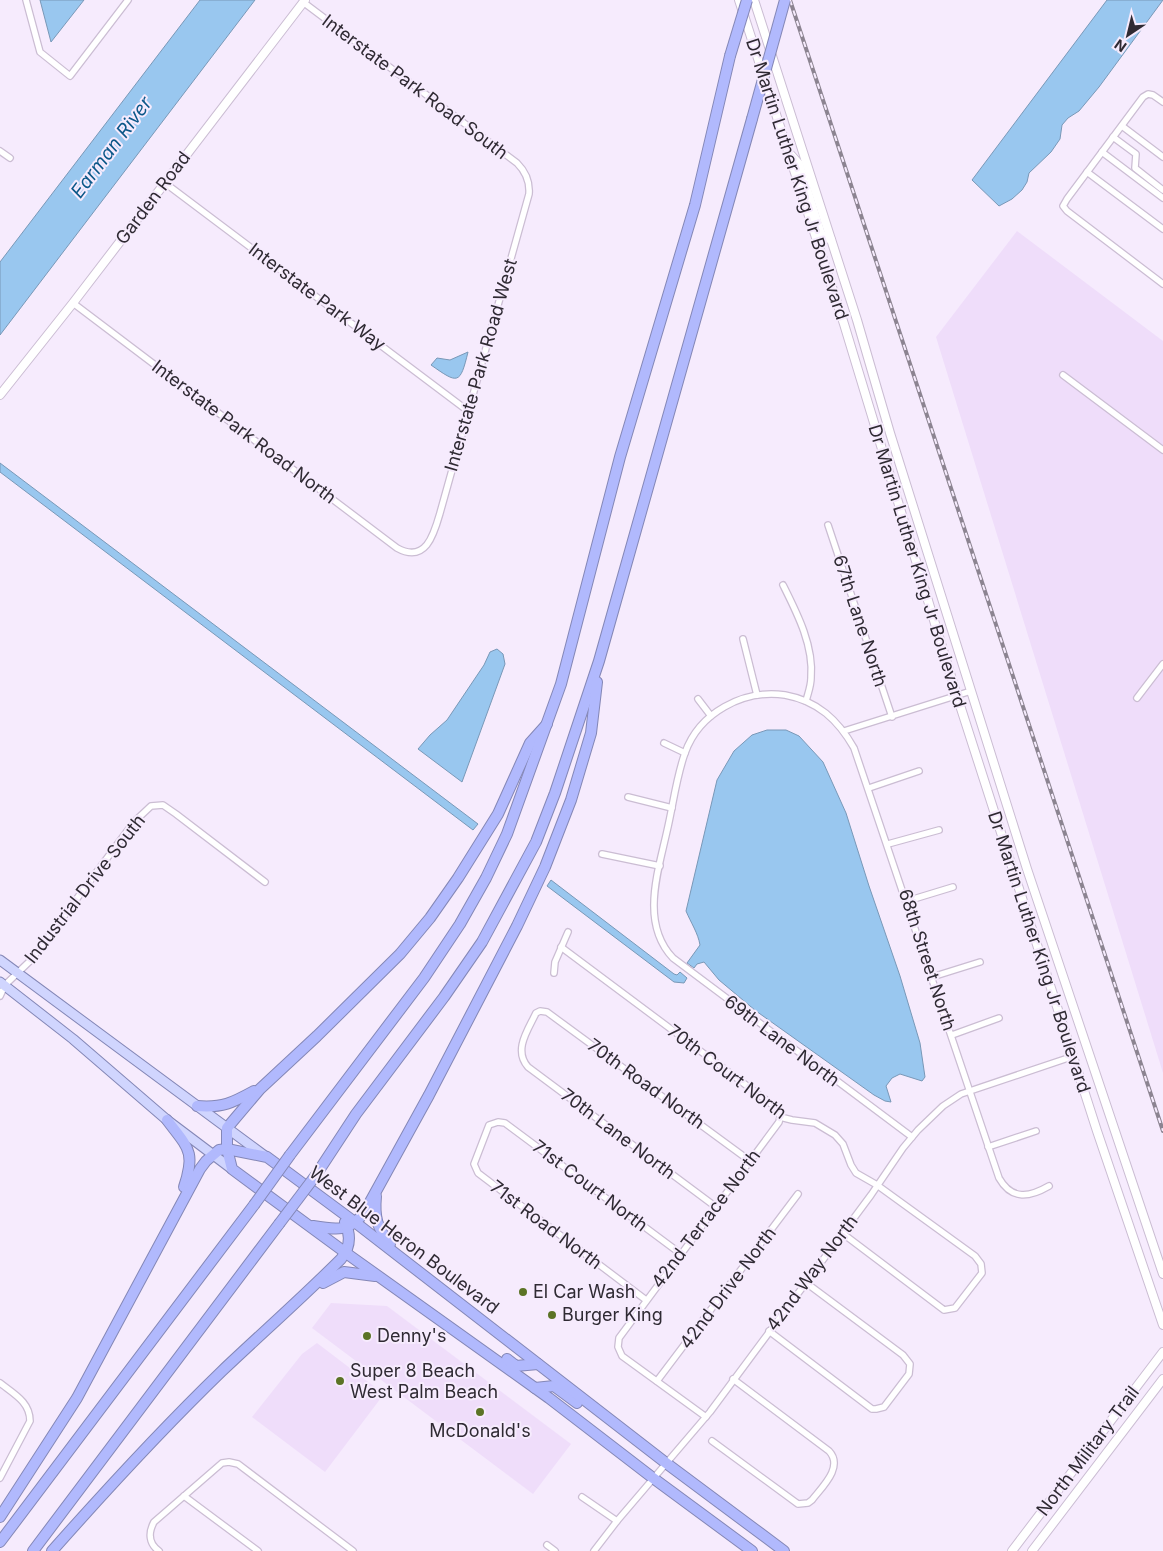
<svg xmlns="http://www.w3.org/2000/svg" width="1163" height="1551" font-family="Inter,sans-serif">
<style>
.built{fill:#efddfa}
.water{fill:#99c7ef;stroke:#7998b7}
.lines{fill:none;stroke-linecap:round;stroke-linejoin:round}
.street-casing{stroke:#cbbdd3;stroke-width:8}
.secondary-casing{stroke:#cbbdd3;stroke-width:10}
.primary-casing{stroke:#8487b6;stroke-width:11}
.highway-casing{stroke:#8487b6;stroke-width:12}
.street{stroke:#fff;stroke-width:5.5}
.secondary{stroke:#fff;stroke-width:8}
.primary{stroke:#d0d5fe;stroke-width:9}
.highway{stroke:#b1b9fd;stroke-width:10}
.rail-casing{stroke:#8c8491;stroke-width:4}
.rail{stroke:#f6ebfd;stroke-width:2;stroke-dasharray:5.5;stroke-linecap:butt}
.highway-bridge-casing{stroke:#8487b6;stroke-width:12;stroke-linecap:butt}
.highway-bridge{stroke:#b1b9fd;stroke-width:10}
.poi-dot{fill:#5b7325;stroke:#f6ebfd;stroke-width:2}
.labels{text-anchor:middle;stroke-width:4;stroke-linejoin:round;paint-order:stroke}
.street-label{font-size:18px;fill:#2f2a33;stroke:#f6ebfd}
.poi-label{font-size:18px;fill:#2f2a33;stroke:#f6ebfd;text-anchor:start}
.water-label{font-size:19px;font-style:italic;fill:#0c5889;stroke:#f6ebfd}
</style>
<rect width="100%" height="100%" fill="#f6ebfd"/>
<g class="built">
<path d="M1017 231 1163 341V1073L936 337Z"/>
<path d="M331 1303 387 1306 571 1444 533 1494 312 1328Z"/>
<path d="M317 1343 384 1394 325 1472 252 1417 302 1354Z"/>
</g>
<g class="water">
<path d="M40 0H84L51 42Z"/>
<path d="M200 0H255L0 335V262Z"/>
<path d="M1107 0H1163L1099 87 1079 111 1068 118 1062 125 1060 139 1051 152 1029 173 1027 182 1022 190 1012 199 999 206 972 180Z"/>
<path d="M468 352C460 385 458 384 431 365L437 358 450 360Z"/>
<path d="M0 463 478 824 473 830 0 472Z"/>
<path d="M497 649 503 654 505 664 462 782 418 749 430 735 447 720 484 665 490 652Z"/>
<path d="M767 730H786L799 736 823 762 846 813 869 886 900 976 920 1043 925 1077 922 1081 900 1074 892 1078 886 1086 891 1102 885 1101 874 1095 756 1011 719 980 704 962 697 964 694 968 687 963 700 945C698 933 691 923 686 911L717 780 734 751 752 735Z"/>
<path d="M551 880 674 974 677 975 680 972 687 978 684 983 674 982 547 886Z"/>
</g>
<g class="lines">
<g class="street-casing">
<g id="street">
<path d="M26 0 40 52 70 76 128 0"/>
<path d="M1163 102 1153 95 1148 94 1143 97 1067 199 1063 206 1067 211 1163 284"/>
<path d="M1122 126 1163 157"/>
<path d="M1113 137 1136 154 1135 168 1163 190"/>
<path d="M0 151 10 158"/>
<path d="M1102 152 1163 198"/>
<path d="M1087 172 1163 229"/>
<path d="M165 183 468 411"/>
<path d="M73 303 397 548C426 564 434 534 440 513L529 194C530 182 526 172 517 163L303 2"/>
<path d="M1063 375 1163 450"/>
<path d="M828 525 892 717"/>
<path d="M783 585C797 613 814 646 811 678 811 686 808 693 806 701"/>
<path d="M743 639 757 695"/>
<path d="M1137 698 1163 664"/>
<path d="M698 699 711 716"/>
<path d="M844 731 971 691"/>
<path d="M664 743 685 753"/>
<path d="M869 788 919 771"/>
<path d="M628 797 672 808"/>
<path d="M888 844 939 830"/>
<path d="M602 854 660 866"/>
<path d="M907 901 953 887"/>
<path d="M561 947 778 1109 780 1117 792 1120 815 1123 835 1135 843 1144 851 1165 856 1173 877 1185 975 1256 981 1264 982 1273 955 1308 944 1310 842 1233"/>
<path d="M554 973 555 962 568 932"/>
<path d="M932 977 980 962"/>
<path d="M0 996 5 985 31 960 134 822 151 806 163 805 176 814 265 882"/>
<path d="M952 1035 999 1018"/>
<path d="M912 1137 673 958C640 923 658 872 667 831 673 806 676 778 685 753 699 713 743 689 785 695 818 701 838 720 854 748L999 1178C1012 1201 1030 1197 1049 1186"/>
<path d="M988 1147 1036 1131"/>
<path d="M716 1207 528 1067C513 1050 528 1030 536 1013L540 1011 547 1012 750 1161"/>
<path d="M646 1300 478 1173 474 1164 489 1125 498 1122 505 1123 681 1254"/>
<path d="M769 1331 872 1409H876L884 1407 909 1374 910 1364 903 1355 805 1282"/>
<path d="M657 1381 798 1194"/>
<path d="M0 1383C14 1394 30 1402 30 1421L0 1478"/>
<path d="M706 1417 622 1356 618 1347 619 1338 779 1122 780 1117"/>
<path d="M712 1441 798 1504 808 1503 812 1500C822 1487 844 1467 829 1451L733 1379"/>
<path d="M184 1496 258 1551"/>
<path d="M582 1497 617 1521"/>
<path d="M547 1545 555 1551"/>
<path d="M159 1551C149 1544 148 1533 154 1522L222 1463 229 1462 238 1464 353 1551"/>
<path d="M594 1551 617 1521 710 1412 871 1195 903 1148 918 1130 943 1106 961 1094 1074 1056"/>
</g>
</g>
<g class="secondary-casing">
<g id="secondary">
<path d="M739 0 844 324 957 696 1097 1131 1163 1325"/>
<path d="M754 0 857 320 890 433 1027 869 1163 1274"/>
<path d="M791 155 799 164 821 234 831 240"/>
<path d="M0 395 73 303 305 0"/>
<path d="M1012 1551 1163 1352"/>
<path d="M1032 1551 1163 1379"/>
</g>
</g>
<g class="primary-casing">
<g id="primary">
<path d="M0 960 265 1156"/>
<path d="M0 982 73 1039 167 1120 232 1169"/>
</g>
</g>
<g class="highway-casing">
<g id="highway">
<path d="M547 724 530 743 498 814 458 878 430 918 400 954 317 1036 260 1089 227 1128V1149L232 1169 346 1253 549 1398 653 1478 752 1551"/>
<path d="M197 1106C223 1108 232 1103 254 1091"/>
<path d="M167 1120C188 1148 196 1151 184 1187"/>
<path d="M290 1155 424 978 460 924 486 878 507 834 561 684 620 457 695 205 730 56"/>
<path d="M316 1175 356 1114 444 997 482 942 536 842 555 793 599 661 752 119"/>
<path d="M376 1196C374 1218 377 1227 390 1244"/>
<path d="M313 1226C336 1230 349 1232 364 1213L429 1095 517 926 545 867 571 800 591 733 597 682"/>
<path d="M323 1283 344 1272 375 1276"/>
<path d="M507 1359 516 1366 538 1364"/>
<path d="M535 1388 554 1386 577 1403"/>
<path d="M0 1517 77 1398 200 1169 206 1161 219 1150 227 1149 267 1157 356 1223 666 1463 784 1551"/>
<path d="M0 1542 254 1205"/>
<path d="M33 1551 279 1224"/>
<path d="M52 1551C107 1489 162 1429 222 1371 261 1334 302 1298 341 1259 350 1248 351 1235 345 1222"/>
</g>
</g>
<use href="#street" class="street"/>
<use href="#secondary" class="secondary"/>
<use href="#primary" class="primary"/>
<use href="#highway" class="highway"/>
<g class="rail-casing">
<path id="rail" d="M790 0 1163 1131"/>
</g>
<use href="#rail" class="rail"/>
<g class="highway-bridge-casing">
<g id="highway-bridge">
<path d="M730 56 747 0"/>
<path d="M752 119 785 0"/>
<path d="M254 1205 290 1155"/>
<path d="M279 1224 316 1175"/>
</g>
</g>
<use href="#highway-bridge" class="highway-bridge"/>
</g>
<g class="poi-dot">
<circle cx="523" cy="1292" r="5"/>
<circle cx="552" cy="1315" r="5"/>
<circle cx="367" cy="1336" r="5"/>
<circle cx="340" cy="1381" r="5"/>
<circle cx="480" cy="1412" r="5"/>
</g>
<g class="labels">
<g class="street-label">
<text transform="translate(415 87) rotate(37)" y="6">Interstate Park Road South</text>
<text transform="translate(797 179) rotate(72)" y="6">Dr Martin Luther King Jr Boulevard</text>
<text transform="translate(153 198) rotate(-53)" y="6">Garden Road</text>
<text transform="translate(317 297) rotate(37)" y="6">Interstate Park Way</text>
<text transform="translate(481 365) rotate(-74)" y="6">Interstate Park Road West</text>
<text transform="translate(244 432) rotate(37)" y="6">Interstate Park Road North</text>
<text transform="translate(917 566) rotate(73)" y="6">Dr Martin Luther King Jr Boulevard</text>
<text transform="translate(860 621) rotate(72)" y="6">67th Lane North</text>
<text transform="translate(85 889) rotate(-52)" y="6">Industrial Drive South</text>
<text transform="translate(1039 952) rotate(72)" y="6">Dr Martin Luther King Jr Boulevard</text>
<text transform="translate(927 960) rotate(72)" y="6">68th Street North</text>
<text transform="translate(782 1041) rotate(37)" y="6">69th Lane North</text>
<text transform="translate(727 1072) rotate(37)" y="6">70th Court North</text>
<text transform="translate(646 1084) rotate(36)" y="6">70th Road North</text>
<text transform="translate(618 1134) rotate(37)" y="6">70th Lane North</text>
<text transform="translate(590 1186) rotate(37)" y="6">71st Court North</text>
<text transform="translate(706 1219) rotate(-53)" y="6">42nd Terrace North</text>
<text transform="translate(546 1225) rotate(37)" y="6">71st Road North</text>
<text transform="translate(404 1240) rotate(37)" y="6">West Blue Heron Boulevard</text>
<text transform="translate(812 1273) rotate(-53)" y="6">42nd Way North</text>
<text transform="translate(728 1288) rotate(-53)" y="6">42nd Drive North</text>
<text transform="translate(1088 1451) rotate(-53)" y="6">North Military Trail</text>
</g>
<g class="poi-label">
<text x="533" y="1298">El Car Wash</text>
<text x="562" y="1321">Burger King</text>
<text x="377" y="1342">Denny's</text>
<text x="350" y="1377">Super 8 Beach<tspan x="350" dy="21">West Palm Beach</tspan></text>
<text x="480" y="1437" text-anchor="middle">McDonald's</text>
</g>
<g class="water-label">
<text transform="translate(111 147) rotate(-53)" y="7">Earman River</text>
</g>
</g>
<g transform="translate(1128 35) rotate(215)" stroke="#f6ebfd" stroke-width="4" paint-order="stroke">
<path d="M0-4L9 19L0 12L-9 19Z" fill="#2f2a33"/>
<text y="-8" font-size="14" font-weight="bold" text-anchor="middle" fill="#2f2a33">N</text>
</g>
</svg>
